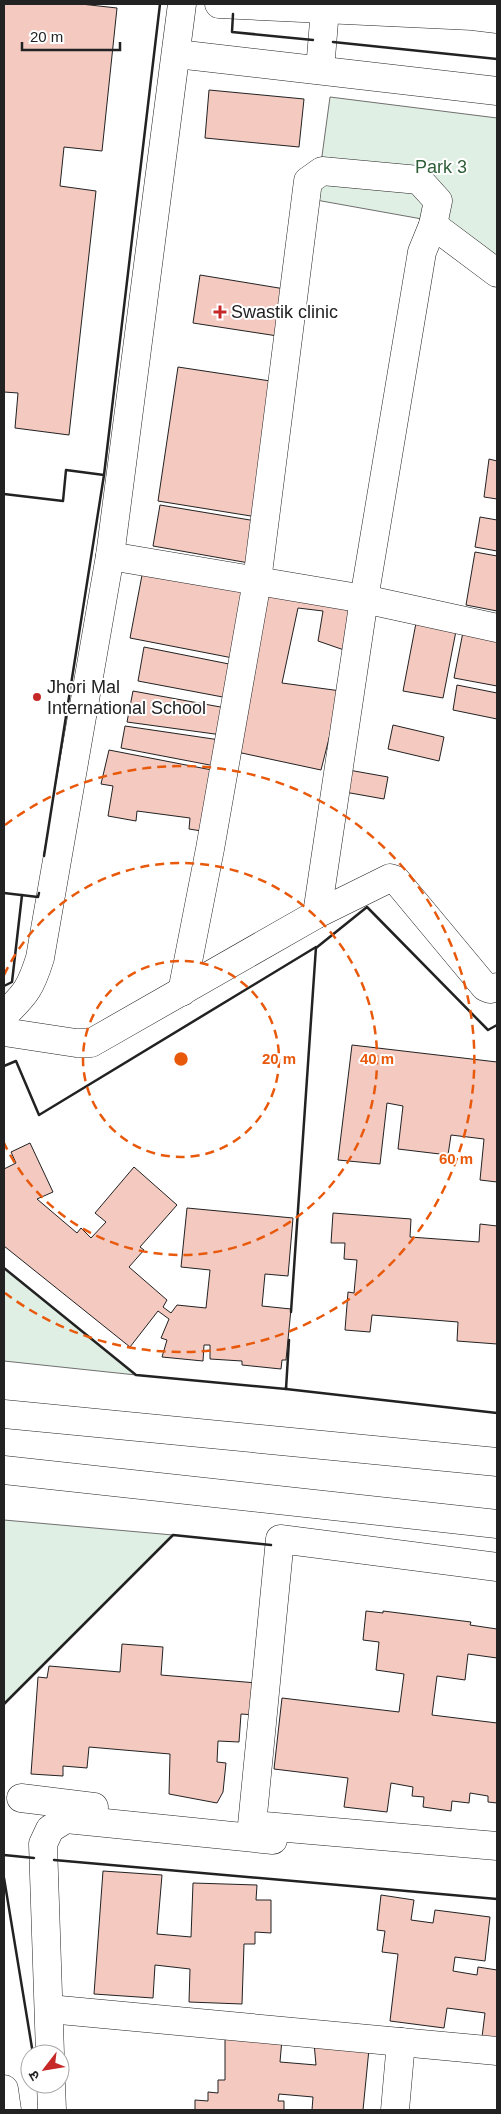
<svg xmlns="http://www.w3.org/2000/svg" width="501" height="2114" font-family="Arial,'Noto Sans Devanagari',sans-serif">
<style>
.green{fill:#e0efe3;stroke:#6f6f6f}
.building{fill:#f3c9c0;stroke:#222}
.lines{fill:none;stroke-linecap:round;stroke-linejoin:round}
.minor-casing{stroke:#222;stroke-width:29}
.minor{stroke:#fff;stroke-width:28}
.wall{stroke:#222;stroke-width:2.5}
.ring{fill:none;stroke:#e8590c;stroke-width:2.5;stroke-dasharray:9 6}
.poi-dot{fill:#c62828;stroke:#fff;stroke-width:2}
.labels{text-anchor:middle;stroke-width:4;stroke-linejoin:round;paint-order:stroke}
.park-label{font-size:18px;fill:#2f5e38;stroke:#fff}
.poi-label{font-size:18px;fill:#222;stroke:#fff;text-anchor:start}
.centre{fill:#e8590c;stroke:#fff;stroke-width:2.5}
.ring-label{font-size:15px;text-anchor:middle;font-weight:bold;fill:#e8590c;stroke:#fff;stroke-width:4;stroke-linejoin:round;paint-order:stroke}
</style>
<rect width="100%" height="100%" fill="#fff"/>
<g class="green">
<path d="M330 97 497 118V269L422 219 316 200Z"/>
<path d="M4 1268 136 1375 4 1361Z"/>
<path d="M4 1520 173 1535 4 1704Z"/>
</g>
<g class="building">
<path d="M4 4H81L117 8 102 151 64 147 60 186 96 191 69 435 15 428 18 393 4 392Z"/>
<path d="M209 90 304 99 299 147 205 138Z"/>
<path d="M200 275 291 290 284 337 193 323Z"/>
<path d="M178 367 277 382 257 517 158 501Z"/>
<path d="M489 459 497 461V499L484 497Z"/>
<path d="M160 505 256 521 249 563 153 546Z"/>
<path d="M480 517 497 520V551L475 547Z"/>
<path d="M475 552 497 556V611L466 605Z"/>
<path d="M143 570 251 591 238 659 130 638Z"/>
<path d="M265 594 354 607 347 651 318 641 323 611 298 608 282 683 341 691 321 770 237 752Z"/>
<path d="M416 623 456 631 443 698 403 691Z"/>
<path d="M463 632 497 638V686L454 678Z"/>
<path d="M144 647 234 665 228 698 138 681Z"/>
<path d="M457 685 497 693V719L453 710Z"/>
<path d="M133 691 226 708 222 735 127 722Z"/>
<path d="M393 725 444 737 439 761 388 749Z"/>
<path d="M125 726 220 740 215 766 121 748Z"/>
<path d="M109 750 217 771 208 832 189 829 190 818 137 811 136 821 108 816 113 786 101 784Z"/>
<path d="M343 769 388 777 384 799 339 791Z"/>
<path d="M352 1045 497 1062V1182L480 1180 484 1139 451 1135 448 1155 398 1149 403 1106 387 1103 380 1164 338 1160Z"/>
<path d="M30 1143 53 1192 37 1199 77 1233 81 1228 91 1238 106 1222 95 1213 134 1167 177 1205 140 1247 144 1250 129 1267 167 1300 163 1307 171 1313 177 1305 206 1308 210 1270 181 1267 187 1208 293 1218 288 1276 265 1274 262 1306 291 1309 286 1360H282L281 1369 242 1365V1361L210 1359V1345H204L203 1361 162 1357 167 1340 161 1338 169 1319 158 1311 130 1347 4 1246V1169L16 1163 11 1152Z"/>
<path d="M333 1213 411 1219 410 1237 479 1242 480 1224 497 1226V1344L457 1341 458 1322 372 1315 370 1332 345 1330 348 1292 354 1293 357 1260 344 1259 345 1243H331Z"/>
<path d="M366 1611 383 1613V1611L471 1622 470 1625 497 1629V1658L468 1654 465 1680 437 1676 432 1715 497 1723V1803L488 1802V1796L470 1793 469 1803 452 1801 451 1811 423 1807 424 1797 412 1796 413 1787 391 1783 387 1812 344 1807 348 1778 274 1769 282 1698 399 1712 404 1674 376 1670 379 1642 363 1640Z"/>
<path d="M122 1644 163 1647 161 1675 257 1683 255 1715 241 1714 239 1742 218 1741 217 1762 226 1763 223 1792 217 1803 169 1794 170 1754 89 1747 87 1768 63 1766V1776L31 1774 38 1677 47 1678 49 1666 120 1672Z"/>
<path d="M103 1871 162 1875 157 1934 191 1937 193 1883 257 1885 256 1900H271V1933L255 1932V1944H244L242 2004 189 2002 190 1969 155 1965 153 1998 94 1994Z"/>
<path d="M381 1895 414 1900 411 1920 433 1923 435 1910 490 1917 485 1961 455 1957 453 1971 477 1975 478 1967 497 1970V1967V2039L482 2037 485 2013 447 2008 444 2028 390 2021 398 1954 382 1952 385 1931 377 1930Z"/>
<path d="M225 2036 282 2039 280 2062 316 2065 314 2043 369 2049 363 2110H312L313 2097 279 2094 278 2101H284V2110H195V2100L208 2101V2092L218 2093V2080H225Z"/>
</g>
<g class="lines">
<g class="minor-casing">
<g id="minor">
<path d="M219 4 472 16 497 19"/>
<path d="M177 54 497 91"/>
<path d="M320 70 325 9"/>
<path d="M110 556 364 599 497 628"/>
<path d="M317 914 364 599 422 252 433 225 497 273"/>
<path d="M182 992 210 849 257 581 308 181 322 171 419 180 438 201 433 225"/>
<path d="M4 1015C26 994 31 987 40 958L110 556 182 4"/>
<path d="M4 1032 76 1043H91L317 914 390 878 396 880 485 987 490 989 497 987"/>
<path d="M4 1414 497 1462"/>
<path d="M4 1470 497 1524"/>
<path d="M497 1567 280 1539 252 1825 497 1846"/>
<path d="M21 1798 94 1807"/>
<path d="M49 2009 497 2051"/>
<path d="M50 2054 43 1844 50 1829 66 1819 273 1840"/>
<path d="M51 2084 52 2110"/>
<path d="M4 2089 7 2110"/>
<path d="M395 2110 401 2042"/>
</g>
</g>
<use href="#minor" class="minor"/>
<g class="wall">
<path d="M233 14 232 32 313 40"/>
<path d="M333 42 497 59"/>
<path d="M104 475 160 4"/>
<path d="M4 494 63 501 66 470 104 475 44 856"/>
<path d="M4 893 38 897 39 893"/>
<path d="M316 948 367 907 488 1030 497 1025"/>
<path d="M4 986 12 982 22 895"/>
<path d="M4 1066 16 1061 39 1115 316 947 291 1312"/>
<path d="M4 1268 136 1375 286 1389 289 1340"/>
<path d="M286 1387V1389L497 1413"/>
<path d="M4 1704 173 1535 271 1545"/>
<path d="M4 1855 34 1858"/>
<path d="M54 1860 497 1899"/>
<path d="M4 1878 33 2054"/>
</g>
</g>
<g class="ring">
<circle cx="181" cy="1059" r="98"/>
<path d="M4 975A196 196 0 1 1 4 1143"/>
<path d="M5 825A293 293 0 1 1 5 1293"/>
</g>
<g class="poi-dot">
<path d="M217.5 304.5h5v5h5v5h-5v5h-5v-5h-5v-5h5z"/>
<circle cx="37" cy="697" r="5"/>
</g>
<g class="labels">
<g class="park-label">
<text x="441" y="173">Park 3</text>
</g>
<g class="poi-label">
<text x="231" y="318">Swastik clinic</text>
<text x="47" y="693">Jhori Mal<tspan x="47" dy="21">International School</tspan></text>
</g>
</g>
<circle cx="181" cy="1059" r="8" class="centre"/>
<g class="ring-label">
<text x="279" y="1064">20 m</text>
<text x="377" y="1064">40 m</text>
<text x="456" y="1164">60 m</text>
</g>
<rect width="501" height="2114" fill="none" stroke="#222222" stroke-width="10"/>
<g transform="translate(45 2069) rotate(239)"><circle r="24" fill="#ffffff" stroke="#a7a7a7"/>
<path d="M0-4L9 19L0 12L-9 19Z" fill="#c62828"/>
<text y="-8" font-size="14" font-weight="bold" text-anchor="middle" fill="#222222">उ</text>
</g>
<path d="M22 42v8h98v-8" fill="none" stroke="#222222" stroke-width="2.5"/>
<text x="30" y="42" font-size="15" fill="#222222" stroke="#ffffff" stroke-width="4" paint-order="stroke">20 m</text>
</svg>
